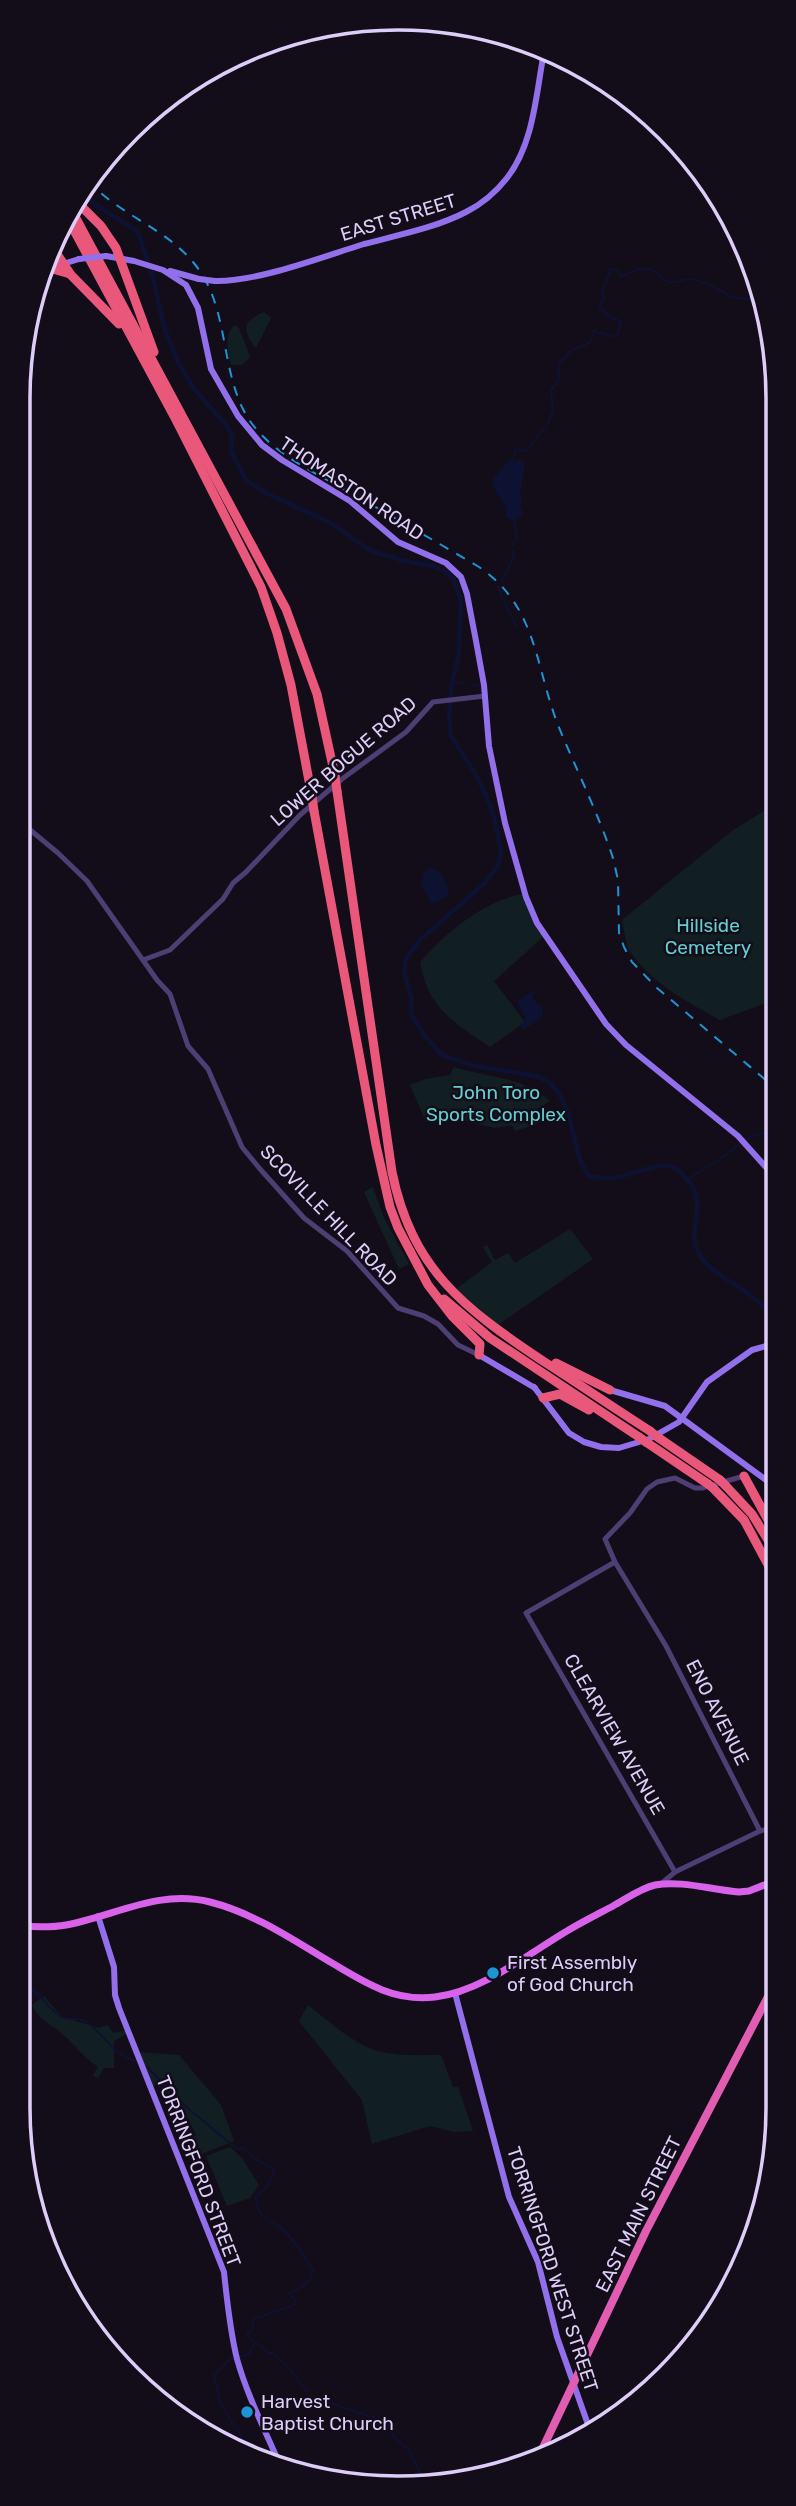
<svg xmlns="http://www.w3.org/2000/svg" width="796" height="2506" font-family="Rubik,sans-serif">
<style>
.green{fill:#111f23}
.water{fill:#0e1232}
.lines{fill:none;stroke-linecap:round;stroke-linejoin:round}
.stream{stroke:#0e1232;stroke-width:2}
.river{stroke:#0e1232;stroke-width:4.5}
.tertiary{stroke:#4d3e73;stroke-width:5}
.secondary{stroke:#9270ec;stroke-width:6}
.primary{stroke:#d862ea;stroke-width:7}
.trunk{stroke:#e05db2;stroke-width:8}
.motorway{stroke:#e9587a;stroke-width:9}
.rail{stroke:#1d95d5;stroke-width:2;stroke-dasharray:10 9;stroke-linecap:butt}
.secondary-bridge{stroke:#9270ec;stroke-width:6}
.motorway-bridge{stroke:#e9587a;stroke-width:9}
.poi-dot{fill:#1d95d5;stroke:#130d1a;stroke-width:2.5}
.labels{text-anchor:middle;stroke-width:5;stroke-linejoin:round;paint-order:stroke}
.street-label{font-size:19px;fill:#ddcdf8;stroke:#130d1a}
.park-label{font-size:19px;fill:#64cdcd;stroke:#130d1a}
.poi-label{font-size:19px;fill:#ddcdf8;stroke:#130d1a;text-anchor:start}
.rim{fill:none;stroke:#ddcdf8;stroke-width:3.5}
</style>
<rect width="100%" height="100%" fill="#130d1a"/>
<g class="green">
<path d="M264 312 271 318 256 348C241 330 243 321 264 312Z"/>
<path d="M235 325 239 328 250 357 242 365H232L230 363C228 350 224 333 235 325Z"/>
<path d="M774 805V1000L720 1020C689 1003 650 983 630 951 625 942 624 929 622 920L733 830Z"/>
<path d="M524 893 543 937 494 981 525 1022 490 1047C468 1032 439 1015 428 989 424 981 422 971 420 962 449 930 481 903 524 893Z"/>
<path d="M454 1067C485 1077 525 1077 550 1101L534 1111 537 1124 515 1131 512 1125 495 1128 467 1121 426 1122 410 1085 425 1079 450 1075Z"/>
<path d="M373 1187 384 1218 409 1264 399 1269 364 1192Z"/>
<path d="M570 1229 593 1259 498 1325 455 1290 492 1262 483 1247 487 1245 495 1260 508 1253 515 1263Z"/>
<path d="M44 1996 62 2017 99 2028 108 2025 113 2033 127 2030 128 2033 114 2041V2068H104L98 2078 93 2076 98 2067C83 2057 74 2043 60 2032 48 2023 39 2019 32 2005Z"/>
<path d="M308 2005C331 2023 357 2048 386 2053 404 2056 423 2055 441 2055L453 2087H458L473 2131 454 2132 430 2126 372 2144 362 2100 299 2021Z"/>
<path d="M136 2052 179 2055 221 2105 234 2141 199 2155 191 2139 196 2135 178 2098 171 2100 163 2083 149 2087Z"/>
<path d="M230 2147 242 2158 259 2185 250 2198 227 2206 206 2156Z"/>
</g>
<g class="water">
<path d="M510 459 514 462 520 459 525 464 520 494 522 498 520 506 524 515 514 521 507 517 505 506 495 490 492 480Z"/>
<path d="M431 867 440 873 449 888 447 896 434 903 430 901 421 884 425 871Z"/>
<path d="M536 990 532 999 543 1008 542 1017 524 1030 521 1028 525 1017 517 1001Z"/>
</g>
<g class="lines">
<g class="stream">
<path d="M548 424 553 411 551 390C560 379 560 378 558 364L572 350 590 343 594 330 597 333H603L614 337 618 334 621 321 610 317 599 307 605 297 602 291 611 269 617 270 621 277C628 273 639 268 647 269 656 269 661 280 670 282 678 283 685 278 692 279 699 280 726 292 730 297L750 299 751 301 761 300"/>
<path d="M512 462 516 449 526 451 545 427"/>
<path d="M512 545 517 538 515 520"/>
<path d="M502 582 513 558V551"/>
<path d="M499 586 501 596 516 626"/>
<path d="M452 682 465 683"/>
<path d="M474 685H481"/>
<path d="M744 1139 773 1130"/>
<path d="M688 1179 726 1155 740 1143"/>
<path d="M18 1985C43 1989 43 2007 62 2017 71 2022 77 2015 88 2023 107 2037 110 2052 135 2061"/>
<path d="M147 2067 184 2105 237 2149 245 2148 250 2155 274 2170C273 2182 264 2190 255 2197L259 2211 267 2221C288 2225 301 2254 313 2270 310 2286 301 2286 289 2293L296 2301 292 2306 256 2318 252 2322 253 2330 247 2334C251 2344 263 2343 268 2353H274C279 2360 286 2364 292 2371 297 2377 300 2385 307 2391"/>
<path d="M317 2399 382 2420 396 2439 409 2450 420 2474 428 2480"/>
<path d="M235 2427 221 2404 214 2376 229 2360 249 2354 253 2344"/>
<path d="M237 2429 254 2457"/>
</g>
<path class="river" d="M80 191 96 205 138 232 153 277 164 327 177 360 194 389 227 426 232 437 231 451 246 480 264 492 331 523 369 550 404 561 434 566 448 573 454 580 461 601 459 654 452 682 449 716 451 736 473 770 486 795 495 820 501 853 498 866 484 884 422 938 406 958 404 972 412 1000 411 1014 424 1035 442 1055 475 1066 537 1076 551 1084 560 1095 568 1113 580 1160 588 1175C619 1187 652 1160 673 1167 678 1169 682 1174 685 1177 711 1202 685 1227 699 1254 710 1273 737 1284 754 1298 761 1303 767 1310 773 1317"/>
<g class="tertiary">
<path d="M23 824 58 853 87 881 157 980 170 994 188 1046 208 1069 242 1147 260 1169 304 1218 347 1251 398 1308 424 1316 438 1324 458 1345 479 1355"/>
<path d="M143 960 170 950 223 899 233 883 246 872 300 815 342 779 406 732 433 702 485 696"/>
<path d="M744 1476 702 1488H695L675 1478 657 1482 647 1489 630 1513 605 1539 615 1562 666 1646 760 1831"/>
<path d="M615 1562 526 1613 675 1872"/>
<path d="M662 1883 675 1872 760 1831 772 1828"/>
</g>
<g class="secondary">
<path d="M106 256 134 261 163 270 186 285 198 308 211 369 238 416 262 445 282 460 350 501 398 542 446 563 461 577 467 594 476 641 484 685 489 746 505 823 526 897 537 923 606 1024 626 1045 738 1136 773 1175"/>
<path d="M170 271 199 279"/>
<path d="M45 274 63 264 79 259"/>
<path d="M215 281C257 282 322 257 364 244 398 235 435 228 466 212 482 204 496 192 507 178 534 143 536 94 544 52"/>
<path d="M479 1355 535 1388"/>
<path d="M534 1387 569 1433 584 1442 601 1447 619 1448 649 1439 679 1422 707 1382 752 1350 773 1344"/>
<path d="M610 1390 665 1406 773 1485"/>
<path d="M98 1916 114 1967 115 1995 119 2008 224 2272C227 2301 230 2331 237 2359 247 2395 265 2430 280 2465"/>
<path d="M455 1993 509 2197 538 2262 557 2337 591 2433"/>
</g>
<path class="primary" d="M18 1926C34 1927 50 1928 66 1925 115 1916 158 1889 210 1902 254 1913 293 1940 332 1963 365 1983 395 2002 435 1997 481 1992 528 1954 567 1931 582 1922 598 1914 613 1906 626 1899 641 1888 655 1885 681 1880 712 1890 739 1892L749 1891 772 1882"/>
<path class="trunk" d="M539 2456 646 2231 772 1989"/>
<g class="motorway">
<path d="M76 201 101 226 116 248 154 352"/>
<path d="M72 211 286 609 317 694 335 776"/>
<path d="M68 219 174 416 261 587 277 633 291 685 312 797"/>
<path d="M55 251 71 275 119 324"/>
<path d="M54 253 53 269 70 274"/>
<path d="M337 791 392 1172C412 1270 464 1308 543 1361 579 1384 614 1408 650 1431"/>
<path d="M314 811 376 1145 390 1207 398 1228 428 1285 452 1316 480 1344 479 1355"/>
<path d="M444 1299 490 1338 639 1437"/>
<path d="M556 1363 610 1390"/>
<path d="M543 1398 560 1394 589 1410"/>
<path d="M656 1436 720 1480"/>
<path d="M646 1442 708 1484"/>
<path d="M744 1476 773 1529"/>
<path d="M725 1485 752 1514 773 1548"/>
<path d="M713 1488 744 1520 772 1572"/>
</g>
<path class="rail" d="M88 180C117 214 164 227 193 262 228 303 220 360 242 407 263 453 322 475 363 500 402 522 440 544 479 567 537 606 535 666 558 725 576 769 598 813 613 858L618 880 619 933 624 947 632 962 657 988 774 1087"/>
<g class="secondary-bridge">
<path d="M79 259 106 256"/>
<path d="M199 279 215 281"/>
</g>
<g class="motorway-bridge">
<path d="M335 776 337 791"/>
<path d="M312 797 314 811"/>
<path d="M650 1431 656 1436"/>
<path d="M639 1437 646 1442"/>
<path d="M720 1480 725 1485"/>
<path d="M708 1484 713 1488"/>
</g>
</g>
<g class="poi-dot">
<circle cx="493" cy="1973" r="7"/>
<circle cx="247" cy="2412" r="7"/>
</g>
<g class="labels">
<g class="street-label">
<text transform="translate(398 217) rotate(-17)" y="7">EAST STREET</text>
<text transform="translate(352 488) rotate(34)" y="7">THOMASTON ROAD</text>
<text transform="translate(343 761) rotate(-41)" y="7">LOWER BOGUE ROAD</text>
<text transform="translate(329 1215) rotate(46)" y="7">SCOVILLE HILL ROAD</text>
<text transform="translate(718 1712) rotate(63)" y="7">ENO AVENUE</text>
<text transform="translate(615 1734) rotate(60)" y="7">CLEARVIEW AVENUE</text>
<text transform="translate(199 2171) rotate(69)" y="7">TORRINGFORD STREET</text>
<text transform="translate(638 2214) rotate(-64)" y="7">EAST MAIN STREET</text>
<text transform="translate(553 2269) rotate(72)" y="7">TORRINGFORD WEST STREET</text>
</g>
<g class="park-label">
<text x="708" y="932">Hillside<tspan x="708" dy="22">Cemetery</tspan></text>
<text x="496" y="1099">John Toro<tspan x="496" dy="22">Sports Complex</tspan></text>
</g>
<g class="poi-label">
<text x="507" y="1969">First Assembly<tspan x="507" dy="22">of God Church</tspan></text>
<text x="261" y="2408">Harvest<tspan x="261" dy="22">Baptist Church</tspan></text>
</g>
</g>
<path d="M0 0H796V2506H0ZM398 30H398A368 368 0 0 1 766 398V2108A368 368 0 0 1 398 2476H398A368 368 0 0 1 30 2108V398A368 368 0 0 1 398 30Z" fill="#130d1a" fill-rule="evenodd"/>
<path class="rim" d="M398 30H398A368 368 0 0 1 766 398V2108A368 368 0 0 1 398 2476H398A368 368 0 0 1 30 2108V398A368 368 0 0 1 398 30Z"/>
</svg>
